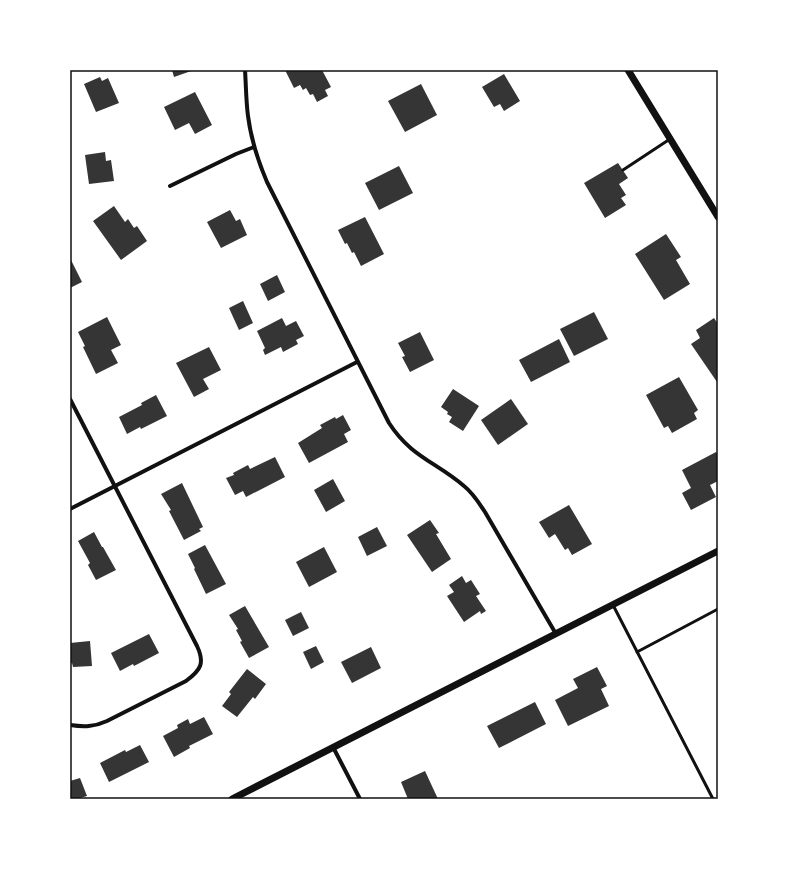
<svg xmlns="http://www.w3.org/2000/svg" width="788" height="869" font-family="Barlow,sans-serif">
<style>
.building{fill:#353535}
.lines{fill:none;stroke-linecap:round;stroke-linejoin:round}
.service{stroke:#111;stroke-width:3}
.minor{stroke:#111;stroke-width:4}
.tertiary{stroke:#111;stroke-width:7}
.neatline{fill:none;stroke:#111;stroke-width:1.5}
</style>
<rect width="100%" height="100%" fill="#fff"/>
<g class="building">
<path d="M172 70H194L174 77Z"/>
<path d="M285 70H322L331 87 325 90 328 96 317 102 313 94 310 95 306 88 303 90 300 85 294 88Z"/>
<path d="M504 74 520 101 504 111 500 104 494 107 482 87Z"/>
<path d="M100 77 102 81 108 78 119 103 96 112 84 84Z"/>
<path d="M421 84 437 115 405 132 388 101Z"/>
<path d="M195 92 212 125 195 134 189 123 175 130 164 107Z"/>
<path d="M105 152 106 161 111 160 114 181 89 184 85 155Z"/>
<path d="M618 163 628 178 619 184 626 195 621 198 626 205 605 218 584 183Z"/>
<path d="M399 166 413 193 379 210 365 183Z"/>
<path d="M114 206 125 222 128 219 134 228 137 226 147 241 121 260 93 221Z"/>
<path d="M230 210 236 221 240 219 247 235 221 248 207 222Z"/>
<path d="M365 217 384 254 361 266 354 252 352 253 347 243 345 244 338 230Z"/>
<path d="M666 234 681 257 676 260 690 284 664 300 635 254Z"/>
<path d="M70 258 82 282 70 288Z"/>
<path d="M277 275 285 292 268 301 260 284Z"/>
<path d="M243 301 253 323 239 330 229 308Z"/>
<path d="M594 312 608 339 574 356 560 329Z"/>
<path d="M107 317 121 345 111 350 118 363 96 374 83 347 85 346 78 332Z"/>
<path d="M282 318 286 326 296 321 304 336 296 340 298 344 283 352 281 347 265 355 263 350 265 348 257 331Z"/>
<path d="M714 318 718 324V381L717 382 691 344 700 338 696 330Z"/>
<path d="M420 332 434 360 410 372 402 357 405 356 398 343Z"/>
<path d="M559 339 570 362 531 382 519 360Z"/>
<path d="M209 347 221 370 203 379 209 389 194 397 176 363Z"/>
<path d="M679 377 698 410 694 413 697 419 672 433 668 426 664 428 646 395Z"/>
<path d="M453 389 479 406 463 431 449 422 452 417 447 414 448 412 441 407Z"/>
<path d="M156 395 167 416 141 429 140 427 127 434 119 417 142 405 141 403Z"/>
<path d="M511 399 528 424 498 445 481 420Z"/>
<path d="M343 415 351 430 344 434 348 442 309 463 298 443 322 428 320 425 335 417 336 419Z"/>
<path d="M716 452 718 455V481L710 485 716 497 691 510 682 493 691 488 682 470Z"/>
<path d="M275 457 285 477 246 497 243 491 235 495 226 478 234 475 233 473 248 465 250 469Z"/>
<path d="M333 479 345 501 326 512 314 490Z"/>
<path d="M182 483 203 527 199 529 201 531 184 540 169 511 171 510 161 494Z"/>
<path d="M569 505 592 544 572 555 568 548 565 550 555 534 549 538 539 522Z"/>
<path d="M430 520 439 533 436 534 451 559 432 572 407 535Z"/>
<path d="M377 527 387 546 367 556 358 537Z"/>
<path d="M94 532 102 547H103L116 570 96 580 88 565 90 563 78 541Z"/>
<path d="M205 545 226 584 206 594 194 569 195 568 188 554Z"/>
<path d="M324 547 337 572 309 587 296 562Z"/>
<path d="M462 576 466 583 471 580 480 594 476 596 486 611 481 614 480 611 464 622 447 596 454 592 449 585Z"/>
<path d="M245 606 269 647 249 658 240 642 242 641 236 630 238 629 229 615Z"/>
<path d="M301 612 309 628 293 636 285 620Z"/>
<path d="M149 634 159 653 134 666 133 664 120 671 111 653Z"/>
<path d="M90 641 92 666 73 667 72 663 70 664V643Z"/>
<path d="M316 646 324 662 311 669 303 652Z"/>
<path d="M371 647 381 668 352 683 341 662Z"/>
<path d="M597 667 607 686 601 689 609 706 568 726 555 700 578 688 573 679Z"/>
<path d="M247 669 266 684 255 699 253 697 237 717 222 706 231 694 229 692Z"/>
<path d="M535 702 546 724 499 748 487 726Z"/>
<path d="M204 717 213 734 189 746 190 748 174 757 163 736 178 728 177 725 188 719 190 724Z"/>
<path d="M140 745 149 762 109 782 100 763 125 750 126 752Z"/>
<path d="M425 771 438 799H408L401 782Z"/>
<path d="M80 778 87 796 77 799H70V781Z"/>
</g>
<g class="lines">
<g class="service">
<path d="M623 170 670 139"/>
<path d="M613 605 713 799"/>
<path d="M637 652 718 609"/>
</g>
<g class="minor">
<path d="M245 70C246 85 246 101 248 116 251 139 258 161 267 182L389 423C411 457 436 462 464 486 473 493 479 503 485 512L556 634"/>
<path d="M170 186 236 154 254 147"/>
<path d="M70 399 197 646C205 663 201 670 186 681L107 721C94 727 84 727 70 725"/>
<path d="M70 509 357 362"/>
<path d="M333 747 360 799"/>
</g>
<g class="tertiary">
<path d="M628 70 718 217"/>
<path d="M232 799 718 551"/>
</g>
</g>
<rect width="788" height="869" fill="none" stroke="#ffffff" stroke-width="142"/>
<rect x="71" y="71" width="646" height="727" class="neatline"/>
</svg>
